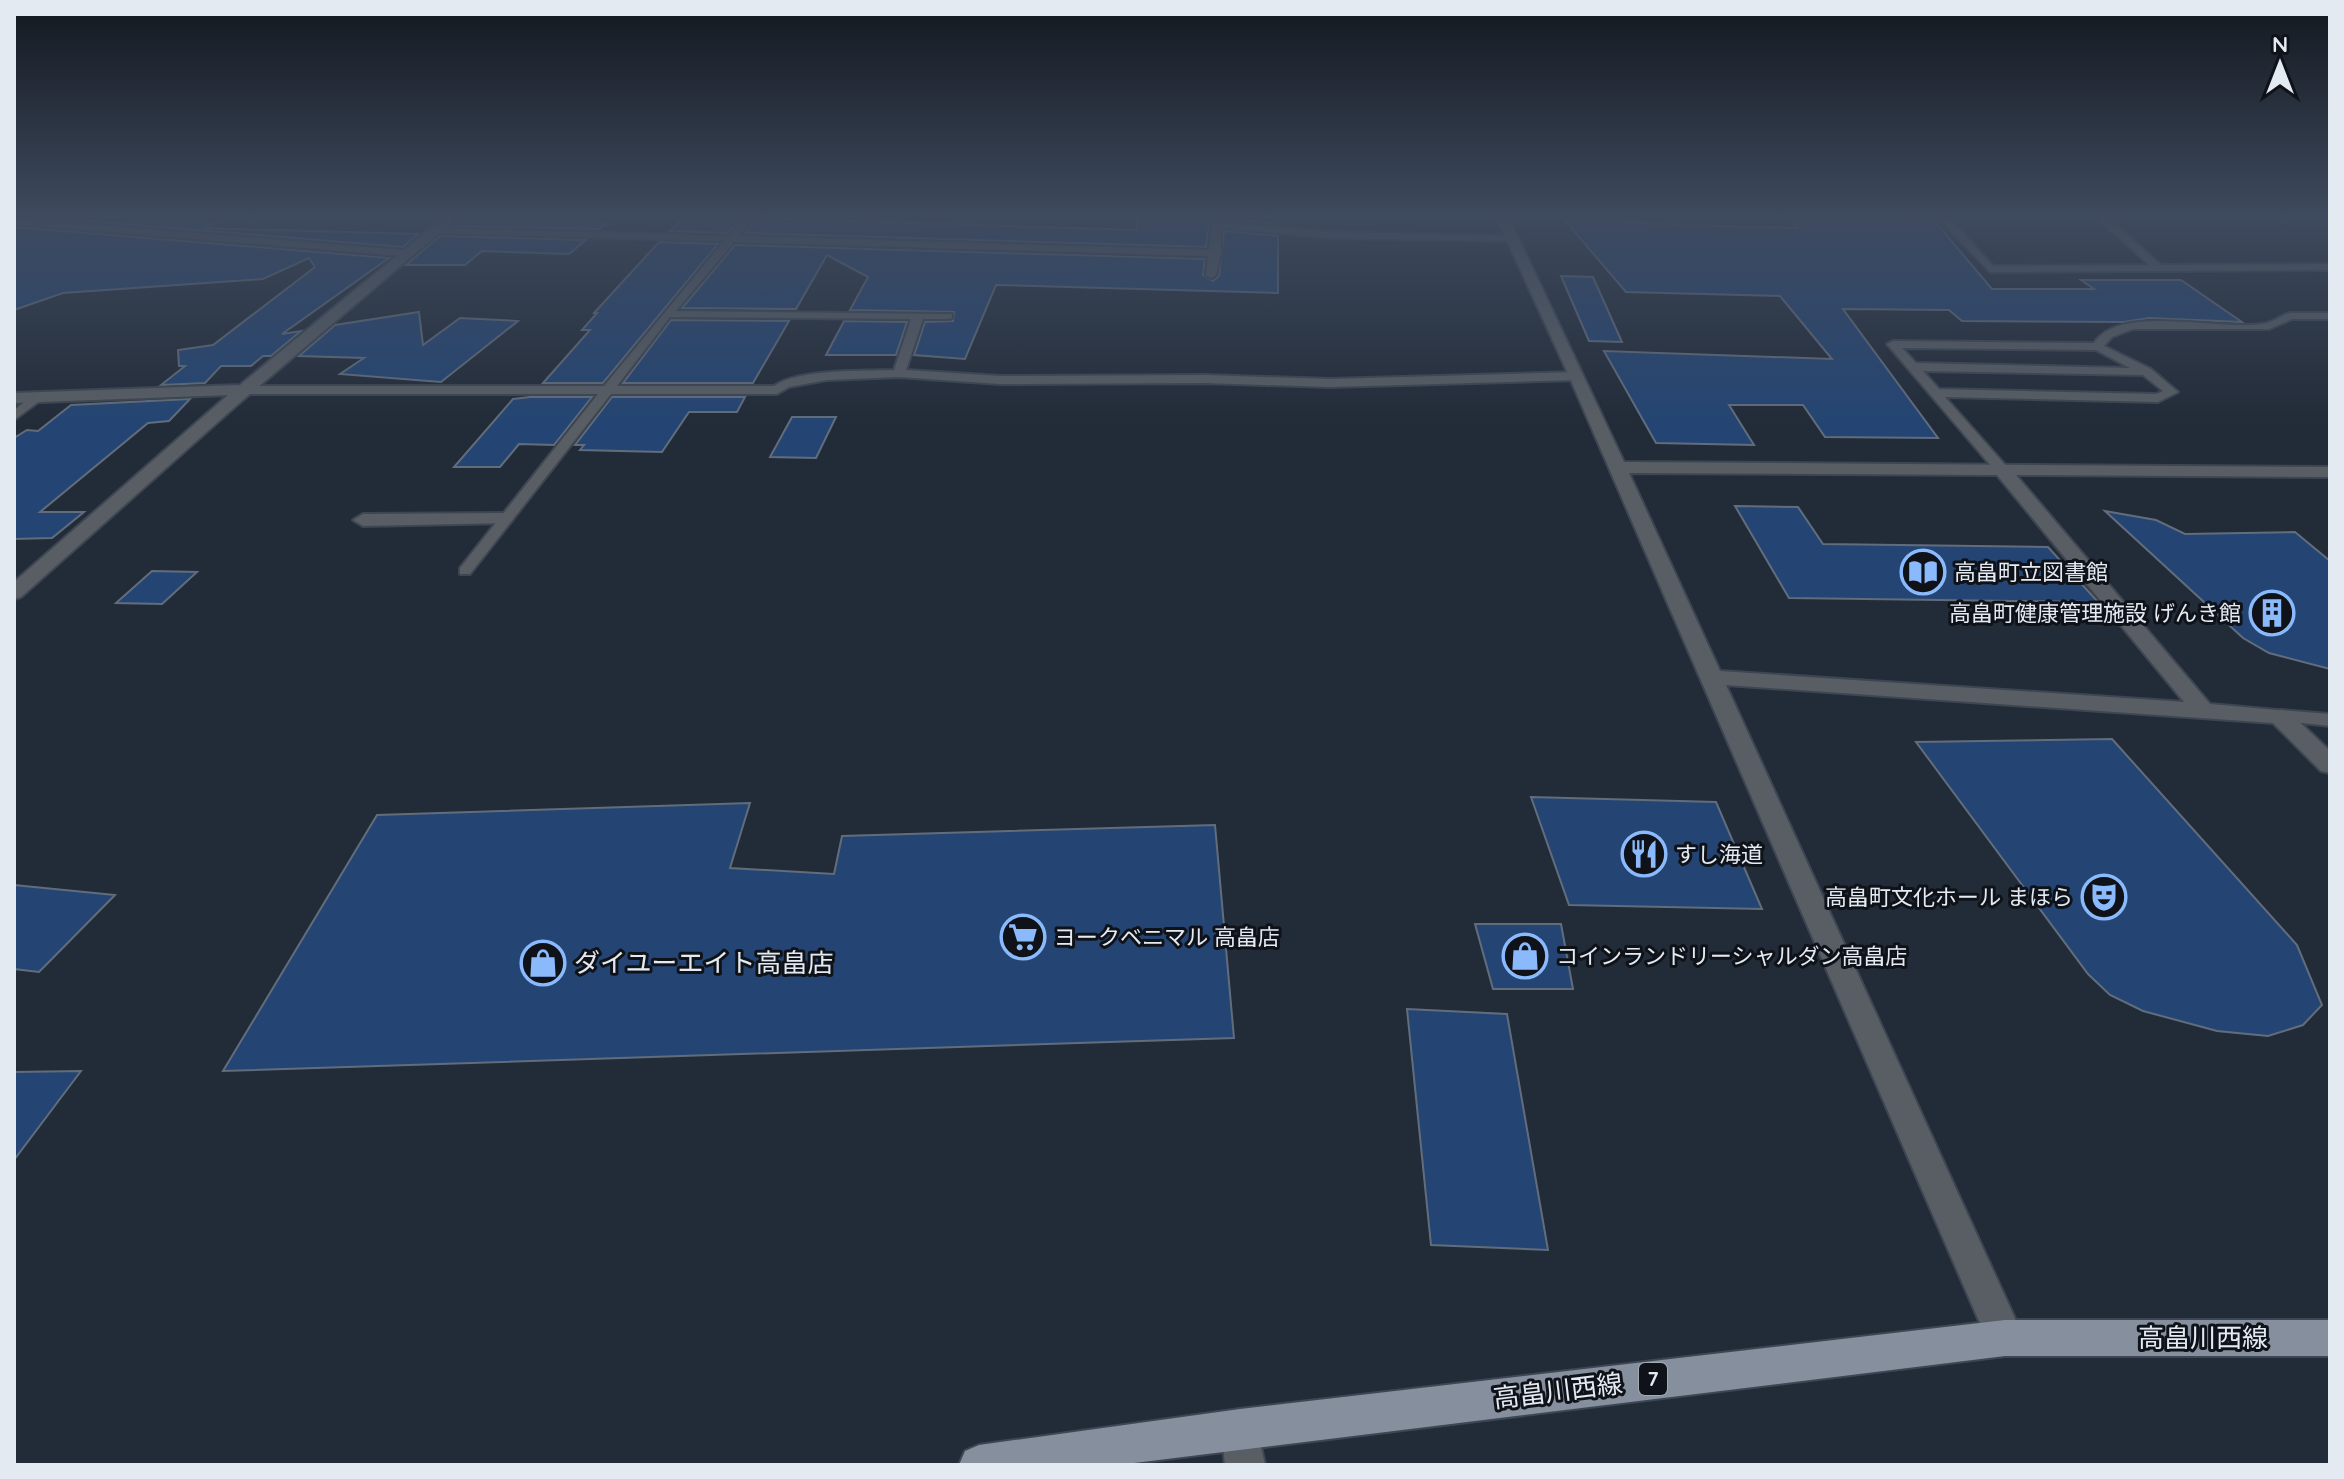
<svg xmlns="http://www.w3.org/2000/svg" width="2344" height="1479" font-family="Quicksand,'Noto Sans JP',sans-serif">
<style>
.building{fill:#244573;stroke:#626d7c;stroke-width:2}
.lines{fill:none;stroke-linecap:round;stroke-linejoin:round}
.lane-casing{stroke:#3d4652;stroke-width:4}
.street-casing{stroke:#3d4652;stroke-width:4}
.primary-casing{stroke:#3d4652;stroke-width:4}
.lane{fill:#595e64;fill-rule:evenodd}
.street{fill:#595e64;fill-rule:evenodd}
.primary{fill:#868f9d;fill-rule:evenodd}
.labels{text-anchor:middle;stroke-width:6;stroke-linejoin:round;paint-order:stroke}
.shield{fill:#0f1319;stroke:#a3aab1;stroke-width:2}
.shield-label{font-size:20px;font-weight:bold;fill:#e3eaf2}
.poi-label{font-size:22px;fill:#e3eaf2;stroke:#0f1319;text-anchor:start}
.near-poi-label{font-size:26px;fill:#e3eaf2;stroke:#0f1319;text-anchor:start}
.near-street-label{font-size:26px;fill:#e3eaf2;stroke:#0f1319}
</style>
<rect width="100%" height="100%" fill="#222b38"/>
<g class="building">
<path d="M25 216H229L204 228 418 234 403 247Z"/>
<path d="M468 216H615L599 229 454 226Z"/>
<path d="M685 216H742L728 233 670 231Z"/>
<path d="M1137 216H1210L1206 247 745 233 758 218 1137 230Z"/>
<path d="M1226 216H1278V224L1226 219Z"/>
<path d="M1561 216H1620L1626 222 1681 225 1798 228 1792 220 1831 221 1827 216 1932 218 1992 289H2094L2081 280H2181L2242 322 2149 318 2124 322 1962 321 1949 310 1843 309 1938 438 1825 437 1803 405H1729L1754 445 1656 443 1604 351 1832 359 1780 296 1626 292Z"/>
<path d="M14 227 389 258 282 334 301 331 271 356H263L251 366H221L205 383 161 385 185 366H179L178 350 213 345 315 267 309 258 263 279 63 293 14 310Z"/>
<path d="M1224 231 1278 236V293L996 285 965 359 914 355 925 322 953 321 954 312 850 310 868 277 827 255 796 309 682 308 735 245 1205 259 1203 275 1213 281 1219 276Z"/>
<path d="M440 236 586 240 569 254 482 251 465 265H406Z"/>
<path d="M659 242 718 244 603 383H543L590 330H582L597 313H594Z"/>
<path d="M1561 276 1593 277 1622 342 1589 341Z"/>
<path d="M419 312 423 345 460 318 518 321 441 382 340 374 364 358 299 356 335 325Z"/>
<path d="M671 320 789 321 753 383H623Z"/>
<path d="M844 321 907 322 896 355H826Z"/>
<path d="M530 397H592L554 445 519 444 500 467H454L513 399Z"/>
<path d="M612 397H745L737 412H689L662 452 580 450 584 445H575Z"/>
<path d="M190 399 169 421 148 423 40 512H84L52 538 14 539V438L27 430 38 431 71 405Z"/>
<path d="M792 417H836L816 458 770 457Z"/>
<path d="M1735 506 1798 507 1823 544 2048 547 2098 602 1789 598Z"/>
<path d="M2105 511 2156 520 2185 534 2295 532 2330 561V669L2269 653 2243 638Z"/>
<path d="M152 571 197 572 162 604 116 603Z"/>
<path d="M2112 739 2297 945 2322 1005 2303 1025 2268 1036 2217 1031 2143 1011 2110 995 2088 974 1916 742Z"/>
<path d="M1531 797 1716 802 1762 909 1569 905Z"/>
<path d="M750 803 730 868 834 874 842 836 1215 825 1234 1038 223 1071 377 815Z"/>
<path d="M14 885 115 895 39 972 14 969Z"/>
<path d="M1475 924H1561L1573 989H1493Z"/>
<path d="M1407 1009 1507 1014 1548 1250 1431 1245Z"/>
<path d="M81 1071 14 1160V1072Z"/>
</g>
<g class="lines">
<g class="lane-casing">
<g id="lane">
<path d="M746 216H756L739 236 1209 250 1213 216H1223L1222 222 1331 232 1512 236 1517 239 1515 241 1331 238 1221 228V253L1216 275 1211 278 1206 275 1208 256 734 242 676 311 952 314V318L948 319H923L906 370 1000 376 1205 375 1330 379 1577 372 1583 376 1577 380 1330 387 1205 383 1000 384 899 377 827 380 789 387 777 394H611L470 574H460V568L598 394H240L234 390 240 386H604L724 241 436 233 431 230 433 228 729 236ZM670 317 911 319 894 370C864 371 797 369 774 386H617Z"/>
<path d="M1937 216H1947L1993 266 2149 265 2095 216H2106L2161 265 2330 264V270L1990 272Z"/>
<path d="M14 218 403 250 408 253 403 256 14 224Z"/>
<path d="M2290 313H2330V319H2292L2269 329H2133L2112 337 2104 346 2151 369 2178 392 2158 402 1945 397 2007 467 2009 470 2002 474 1997 473 1887 344 1893 341 2094 343C2121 302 2224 333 2267 323 2275 321 2282 315 2290 313ZM1902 348 2096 350 2130 368 1916 363ZM1923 371 2143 375 2163 391 2156 394 1939 389Z"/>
<path d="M35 394 45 397 14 420V410Z"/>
<path d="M2280 710 2330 714V726L2274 720 2271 716Z"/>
</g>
</g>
<g class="street-casing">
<g id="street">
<path d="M445 216H459L237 405 21 597 14 599V582L228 395 14 403V393L240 385Z"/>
<path d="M1496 216H1508L1624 462 2330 467V477L2016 475 2210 704 2288 711 2330 751V773L2321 771 2273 723 1726 685 2018 1325 2023 1338 2018 1351 2005 1356 1992 1351 1569 376ZM1629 473 1997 475 2184 702 1720 671Z"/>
<path d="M503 513 510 515 513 519 510 523 363 526 353 520 363 514Z"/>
<path d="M1240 1409 1254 1414 1265 1465H1225L1221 1428 1226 1414Z"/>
</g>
</g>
<g class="primary-casing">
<path id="primary" d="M2005 1320H2330V1356H2005L1118 1465H959L965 1451 979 1445 1240 1409Z"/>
</g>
<use href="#lane" class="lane"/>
<use href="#street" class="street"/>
<use href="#primary" class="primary"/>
</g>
<linearGradient id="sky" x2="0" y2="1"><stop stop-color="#13181f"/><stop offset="0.51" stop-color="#3e4a5e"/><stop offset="1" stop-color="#3e4a5e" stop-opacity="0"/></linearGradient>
<rect width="2344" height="423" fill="url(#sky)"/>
<defs>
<g id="library-ring" transform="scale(2.3)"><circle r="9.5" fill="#0f1319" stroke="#8bbafc" stroke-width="1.5"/><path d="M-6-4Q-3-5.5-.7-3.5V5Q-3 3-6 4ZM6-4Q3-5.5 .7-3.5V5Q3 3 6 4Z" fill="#8bbafc"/></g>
<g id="building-ring" transform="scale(2.3)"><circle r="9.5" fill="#0f1319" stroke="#8bbafc" stroke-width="1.5"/><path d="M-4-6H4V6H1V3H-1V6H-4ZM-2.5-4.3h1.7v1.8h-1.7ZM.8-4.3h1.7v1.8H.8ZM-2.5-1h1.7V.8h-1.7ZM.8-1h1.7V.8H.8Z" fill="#8bbafc"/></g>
<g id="restaurant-ring" transform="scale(2.3)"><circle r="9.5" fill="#0f1319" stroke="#8bbafc" stroke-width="1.5"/><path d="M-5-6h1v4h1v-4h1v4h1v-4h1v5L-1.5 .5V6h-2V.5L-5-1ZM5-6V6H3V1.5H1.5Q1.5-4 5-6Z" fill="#8bbafc"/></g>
<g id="theatre-ring" transform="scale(2.3)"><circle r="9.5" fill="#0f1319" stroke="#8bbafc" stroke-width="1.5"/><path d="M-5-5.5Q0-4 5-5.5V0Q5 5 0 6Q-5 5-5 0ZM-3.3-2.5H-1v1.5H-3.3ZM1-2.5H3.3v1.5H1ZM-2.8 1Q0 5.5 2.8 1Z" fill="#8bbafc"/></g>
<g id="supermarket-ring" transform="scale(2.3)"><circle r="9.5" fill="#0f1319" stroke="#8bbafc" stroke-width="1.5"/><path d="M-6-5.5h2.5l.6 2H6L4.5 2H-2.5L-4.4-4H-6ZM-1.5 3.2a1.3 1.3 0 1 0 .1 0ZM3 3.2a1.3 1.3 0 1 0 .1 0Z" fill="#8bbafc"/></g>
<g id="shop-ring" transform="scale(2.3)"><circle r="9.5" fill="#0f1319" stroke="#8bbafc" stroke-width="1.5"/><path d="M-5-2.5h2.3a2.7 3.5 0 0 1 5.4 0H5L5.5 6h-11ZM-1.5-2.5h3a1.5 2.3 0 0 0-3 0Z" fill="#8bbafc"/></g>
</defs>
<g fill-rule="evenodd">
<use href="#library-ring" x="1923" y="572"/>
<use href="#building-ring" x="2272" y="613"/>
<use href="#restaurant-ring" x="1644" y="854"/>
<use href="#theatre-ring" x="2104" y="897"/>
<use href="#supermarket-ring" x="1023" y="937"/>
<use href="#shop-ring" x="1525" y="956"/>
<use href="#shop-ring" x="543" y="963"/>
</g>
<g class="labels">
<rect class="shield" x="1639" y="1363" width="28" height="32" rx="6"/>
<g class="shield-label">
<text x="1653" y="1386">7</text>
</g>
<g class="poi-label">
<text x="1954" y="580">高畠町立図書館</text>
<text x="2241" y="621" text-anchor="end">高畠町健康管理施設 げんき館</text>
<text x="1675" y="862">すし海道</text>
<text x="2073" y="905" text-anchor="end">高畠町文化ホール まほら</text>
<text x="1054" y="945">ヨークベニマル 高畠店</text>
<text x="1556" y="964">コインランドリーシャルダン高畠店</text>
</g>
<g class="near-poi-label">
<text x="574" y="972">ダイユーエイト高畠店</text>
</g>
<g class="near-street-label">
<text x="2203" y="1347">高畠川西線</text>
<text transform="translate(1558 1391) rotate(-7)" y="9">高畠川西線</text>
</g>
</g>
<rect width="2344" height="1479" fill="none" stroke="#e3eaf2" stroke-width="32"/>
<g transform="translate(2280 64)" stroke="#0f1319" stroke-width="6" paint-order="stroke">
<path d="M0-6L14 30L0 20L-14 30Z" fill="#e3eaf2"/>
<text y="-12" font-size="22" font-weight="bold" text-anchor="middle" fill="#e3eaf2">N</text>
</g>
</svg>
